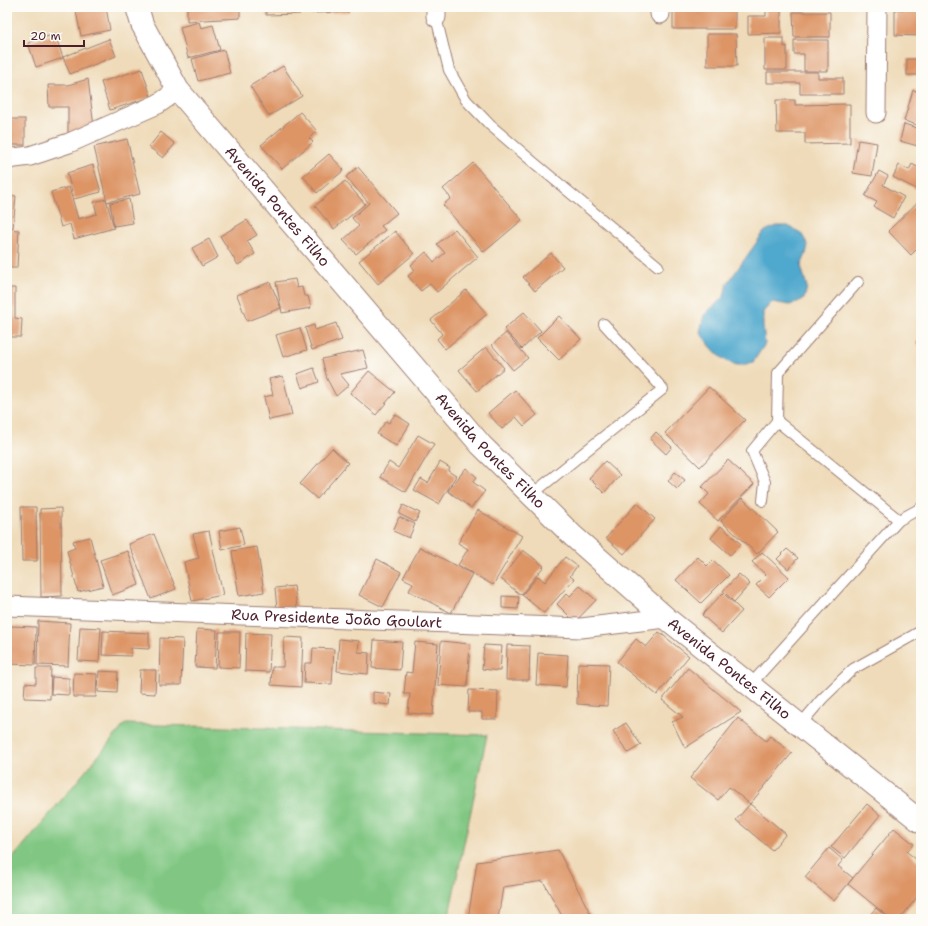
<svg xmlns="http://www.w3.org/2000/svg" width="928" height="926" font-family="'Shantell Sans',sans-serif">
<style>
.green{fill:#81c783;stroke:#667357}
.water{fill:#50a8cd;stroke:#4d647c}
.building{fill:#dd9566}
.lines{fill:none;stroke-linecap:round;stroke-linejoin:round}
.service-casing{stroke:#9c7d72;stroke-width:12}
.minor-casing{stroke:#9c7d72;stroke-width:21}
.tertiary-casing{stroke:#9c7d72;stroke-width:24}
.service{stroke:#fff;stroke-width:10}
.minor{stroke:#fff;stroke-width:19}
.tertiary{stroke:#fff;stroke-width:22}
.labels{text-anchor:middle;stroke-width:3.5;stroke-linejoin:round;paint-order:stroke}
.street-label{font-size:15px;fill:#4a1f2b;stroke:#fdfcf7}
</style>
<rect width="100%" height="100%" fill="#fdfcf7"/>
<filter id="ink" filterUnits="userSpaceOnUse"><feTurbulence type="fractalNoise" baseFrequency=".025" numOctaves="2"/><feDisplacementMap in="SourceGraphic" scale="8" xChannelSelector="R" yChannelSelector="G"/><feConvolveMatrix kernelMatrix="1 2 1 2 8 2 1 2 1" color-interpolation-filters="sRGB"/></filter>
<filter id="wash" filterUnits="userSpaceOnUse"><feTurbulence type="fractalNoise" baseFrequency=".012" numOctaves="4" result="noise"/><feDisplacementMap in="SourceGraphic" scale="16" xChannelSelector="R" yChannelSelector="G"/><feGaussianBlur stdDeviation="0.9" result="paint"/><feColorMatrix in="noise" values="0 0 0 0 0 0 0 0 0 0 0 0 0 0 0 0 0 1.4 0 .05"/><feComposite in="paint" operator="in"/></filter>
<g filter="url(#wash)">
<rect width="100%" height="100%" fill="#efdbba"/>
<path class="green" d="M125 724 487 735 448 919H7V865Z"/>
<path class="water" d="M777 226H788L801 233 808 245 806 254 801 266 807 287 804 299 790 305 772 302 763 312V327L765 344 753 362C749 363 745 365 741 365 724 366 708 344 700 332L704 315 724 297 727 284 764 232 767 230Z"/>
<g id="blocks">
<g class="building">
<path d="M99 7H106L110 30 81 36 76 11Z"/>
<path d="M187 7H240V18L187 21Z"/>
<path d="M266 7H300V14L266 15Z"/>
<path d="M311 7H349V12L311 13Z"/>
<path d="M766 7H781V33L748 34V16H766Z"/>
<rect x="673" y="8" width="62" height="21"/>
<path d="M895 9H921V36L895 35Z"/>
<path d="M793 12H830V37H794Z"/>
<path d="M199 22 201 28 213 25 220 50 188 58 180 27Z"/>
<path d="M55 34 63 58 36 67 28 43Z"/>
<path d="M707 34H736L737 66H707Z"/>
<path d="M765 38H784V47L787 46V70H765Z"/>
<path d="M109 39 116 56 70 74 63 57Z"/>
<path d="M794 40H828V71H804V54H794Z"/>
<path d="M224 50 230 73 198 81 192 59Z"/>
<rect x="907" y="59" width="14" height="16"/>
<path d="M283 66 302 96 269 116 250 86Z"/>
<path d="M142 69 151 97 110 110 101 82Z"/>
<path d="M767 72H818V78H843V94H800V83H767Z"/>
<path d="M88 79 94 127 68 137V107H49L48 85H68Z"/>
<path d="M913 90 921 92V126L904 121Z"/>
<path d="M776 100H795V105L850 104V143L805 144V133H777Z"/>
<path d="M300 112 317 131 309 138 313 142 282 169 261 145Z"/>
<rect x="7" y="119" width="18" height="26"/>
<path d="M904 124 921 129V147L900 141Z"/>
<path d="M161 132 175 144 163 158 149 147Z"/>
<path d="M127 139 140 194 107 202 94 147Z"/>
<path d="M858 140 877 143 872 176 853 173Z"/>
<path d="M329 154 344 170 317 193 303 176Z"/>
<path d="M473 163 522 220 484 252 443 205 451 198 443 189Z"/>
<path d="M912 164 921 169 920 191 893 177 899 165 909 170Z"/>
<path d="M93 165 101 192 74 199 67 173Z"/>
<path d="M358 167 397 213 381 226 385 230 356 254 343 240 359 226 352 218 369 203 346 177Z"/>
<path d="M879 171 888 176 883 185 904 197 893 218 874 207 877 202 865 196Z"/>
<path d="M345 181 365 204 334 229 315 206Z"/>
<path d="M69 187 78 219 97 214 94 202 106 199 114 228 74 239 70 224 61 227 51 192Z"/>
<path d="M7 195 16 196 13 228H7Z"/>
<path d="M129 199 133 223 114 226 110 203Z"/>
<path d="M921 199V245L911 255 888 231Z"/>
<path d="M247 220 257 235 247 241 255 254 238 265 220 236Z"/>
<path d="M7 229 19 230 17 268H7Z"/>
<path d="M455 229 478 257 437 292 430 284 421 291 408 276 415 270 411 265 426 252 434 262 445 253 437 244Z"/>
<path d="M395 231 414 254 378 284 359 261Z"/>
<path d="M209 239 218 257 202 266 192 248Z"/>
<path d="M551 253 563 267 535 291 523 277Z"/>
<path d="M295 279 297 288 302 287 304 296H308L311 308 282 313 276 282Z"/>
<path d="M270 282 281 308 247 321 237 295Z"/>
<path d="M7 288H15V318L22 319 21 337H7Z"/>
<path d="M466 290 487 314 445 349 437 339 442 334 431 320Z"/>
<path d="M524 312 541 331 522 349 504 329Z"/>
<path d="M559 316 581 339 559 360 537 338Z"/>
<path d="M336 323 342 340 312 350 305 328 314 325 315 330Z"/>
<path d="M300 328 307 350 283 357 276 335Z"/>
<path d="M506 333 528 358 513 370 492 345Z"/>
<path d="M921 337V348L916 343Z"/>
<path d="M486 347 504 368 477 391 459 370Z"/>
<path d="M363 350 368 368 340 374 349 385 336 396 327 379 322 359Z"/>
<path d="M314 368 319 382 302 388 297 374Z"/>
<path d="M369 371 395 392 376 415 350 393Z"/>
<path d="M283 376 292 415 269 420 264 397 273 395 269 379Z"/>
<path d="M709 387 745 420 700 467 665 433Z"/>
<path d="M515 390 537 415 524 426 516 417 502 429 488 413Z"/>
<path d="M395 414 410 424 396 446 377 434 386 421 389 423Z"/>
<path d="M656 432 672 447 666 454 650 439Z"/>
<path d="M418 435 434 444 406 492 380 477 389 462 398 468Z"/>
<path d="M332 448 348 463 317 499 300 484Z"/>
<path d="M728 460 754 484 718 521 700 504 709 494 702 487Z"/>
<path d="M605 461 620 475 604 493 589 478Z"/>
<path d="M440 462 450 468 448 471 456 476 439 504 414 490 421 479 428 483Z"/>
<path d="M466 468 477 477 473 482 485 491 471 508 448 491Z"/>
<path d="M675 472 685 480 677 489 668 481Z"/>
<path d="M742 498 778 532 757 554 721 521Z"/>
<path d="M637 503 655 519 624 554 606 538Z"/>
<path d="M403 505 420 513 415 522 399 514Z"/>
<path d="M21 507H36L37 561H22Z"/>
<path d="M61 508 62 596 41 597 40 509Z"/>
<path d="M478 510 522 536 493 585 458 565 468 549 458 543Z"/>
<path d="M399 517 415 524 409 538 393 531Z"/>
<path d="M721 526 741 544 730 555 711 538Z"/>
<path d="M240 527 244 545 222 550 219 531Z"/>
<path d="M209 531 223 595 192 601 184 562 199 558 193 534Z"/>
<path d="M154 534 176 589 151 599 129 544Z"/>
<path d="M90 537 103 586 78 592 67 551 75 548 73 541Z"/>
<path d="M257 547 264 592 239 596 232 551Z"/>
<path d="M420 547 472 574 451 613 409 591 413 583 403 578Z"/>
<path d="M787 549 798 558 788 569 777 559Z"/>
<path d="M523 550 544 566 521 595 501 579Z"/>
<path d="M128 551 139 585 112 595 100 560Z"/>
<path d="M762 552 789 577 769 597 756 585 766 575 752 562Z"/>
<path d="M565 557 577 566 570 576 574 579 544 613 522 595 538 576 545 582Z"/>
<path d="M698 557 707 566 713 560 729 575 701 603 676 580Z"/>
<path d="M377 559 401 572 383 607 359 595Z"/>
<path d="M739 574 750 584 734 602 723 591Z"/>
<path d="M294 586 297 607 277 609 275 588Z"/>
<path d="M580 586 596 600 575 622 557 604 567 593 570 596Z"/>
<path d="M723 593 742 611 722 633 702 615Z"/>
<path d="M502 596 519 597 518 609 502 608Z"/>
<path d="M38 621 70 623 68 666 37 665Z"/>
<path d="M10 626 36 627 35 665 7 664V631H10Z"/>
<path d="M80 627 101 628 99 662 78 661Z"/>
<path d="M197 629 217 630 215 668 195 667Z"/>
<path d="M103 631 149 633V649L131 648V656L102 655Z"/>
<path d="M219 632H240L239 668 218 667Z"/>
<path d="M659 632 689 656 657 695 617 662 636 639 646 647Z"/>
<path d="M246 633 271 634 269 672 245 671Z"/>
<path d="M284 637 303 638 301 687 271 685 272 667H283Z"/>
<path d="M160 638 183 639 181 685H159Z"/>
<path d="M339 639 359 641 358 652 369 653 368 674 337 671Z"/>
<path d="M374 640 402 642 400 670 372 668Z"/>
<path d="M441 641 470 644 467 687 438 685Z"/>
<path d="M415 642 438 644 433 715 408 713 410 694H404L406 672 412 673Z"/>
<path d="M484 645 502 646 500 671 482 669Z"/>
<path d="M507 645 530 646 529 680H506Z"/>
<path d="M313 648 334 649 332 684 304 683 305 663H312Z"/>
<path d="M538 653 568 655 566 687 536 685Z"/>
<path d="M578 663 609 664 607 706 577 704Z"/>
<path d="M36 668H51L50 699 24 698 25 683 36 684Z"/>
<path d="M688 668 741 712 685 748 672 722 683 717 662 700Z"/>
<path d="M140 670H156L155 694 139 693Z"/>
<path d="M99 671 118 672 117 693 98 692Z"/>
<path d="M74 673 97 674 96 697H73Z"/>
<path d="M52 677 69 678V695L51 694Z"/>
<path d="M469 690 498 691 497 719H482V712H468Z"/>
<path d="M373 692 391 694 390 705 373 703Z"/>
<path d="M738 718 766 741 770 736 792 753 750 804 729 787 718 800 690 778Z"/>
<path d="M626 723 641 745 628 753 613 731Z"/>
<path d="M750 804 786 834 772 850 736 820Z"/>
<path d="M867 804 880 815 845 858 831 847Z"/>
<path d="M894 828 914 844 907 852 921 863V892L900 919H891L848 884Z"/>
<path d="M829 848 843 860 838 866 853 878 834 901 805 877Z"/>
<path d="M558 850 593 919H559L562 916 543 881 503 887 498 919H468L477 862Z"/>
<path d="M876 908 889 919H866Z"/>
</g>
</g>
</g>
<g filter="url(#ink)">
<use href="#blocks" fill-opacity="0" stroke="#9c7d72" stroke-width="1"/>
<g class="lines">
<g class="service-casing">
<g id="service">
<path d="M436 17 449 70 466 100 490 125 532 161 658 266"/>
<path d="M777 421 778 373 858 282"/>
<path d="M531 495 663 389 604 324"/>
<path d="M763 501 765 482 752 451 777 421 899 520"/>
<path d="M750 685 899 520 921 508"/>
<path d="M800 725 822 699 853 669 921 631"/>
</g>
</g>
<g class="minor-casing">
<g id="minor">
<path d="M660 14V7"/>
<path d="M436 17V7"/>
<path d="M876 113 877 7"/>
<path d="M7 159 30 156 69 143 158 104 178 90"/>
<path id="s1" d="M7 606 581 628 666 618"/>
</g>
</g>
<g class="tertiary-casing">
<g id="tertiary">
<path id="s2" d="M137 7 142 24 178 90 481 445 573 536 666 618 921 822"/>
</g>
</g>
<use href="#service" class="service"/>
<use href="#minor" class="minor"/>
<use href="#tertiary" class="tertiary"/>
</g>
</g>
<g class="labels">
<g class="street-label">
<text dy="5" stroke="none"><textPath href="#s2" startOffset="246">Avenida Pontes Filho</textPath></text>
<text dy="5" stroke="none"><textPath href="#s2" startOffset="570">Avenida Pontes Filho</textPath></text>
<text dy="5" stroke="none"><textPath href="#s1" startOffset="330">Rua Presidente João Goulart</textPath></text>
<text dy="5" stroke="none"><textPath href="#s2" startOffset="894">Avenida Pontes Filho</textPath></text>
</g>
</g>
<rect width="928" height="926" fill="none" stroke="#fdfcf7" stroke-width="24"/>
<path d="M24 40v6h60v-6" fill="none" stroke="#4a1f2b" stroke-width="2"/>
<text x="30" y="40" font-size="12" fill="#4a1f2b" stroke="#fdfcf7" stroke-width="3" paint-order="stroke">20 m</text>
</svg>
